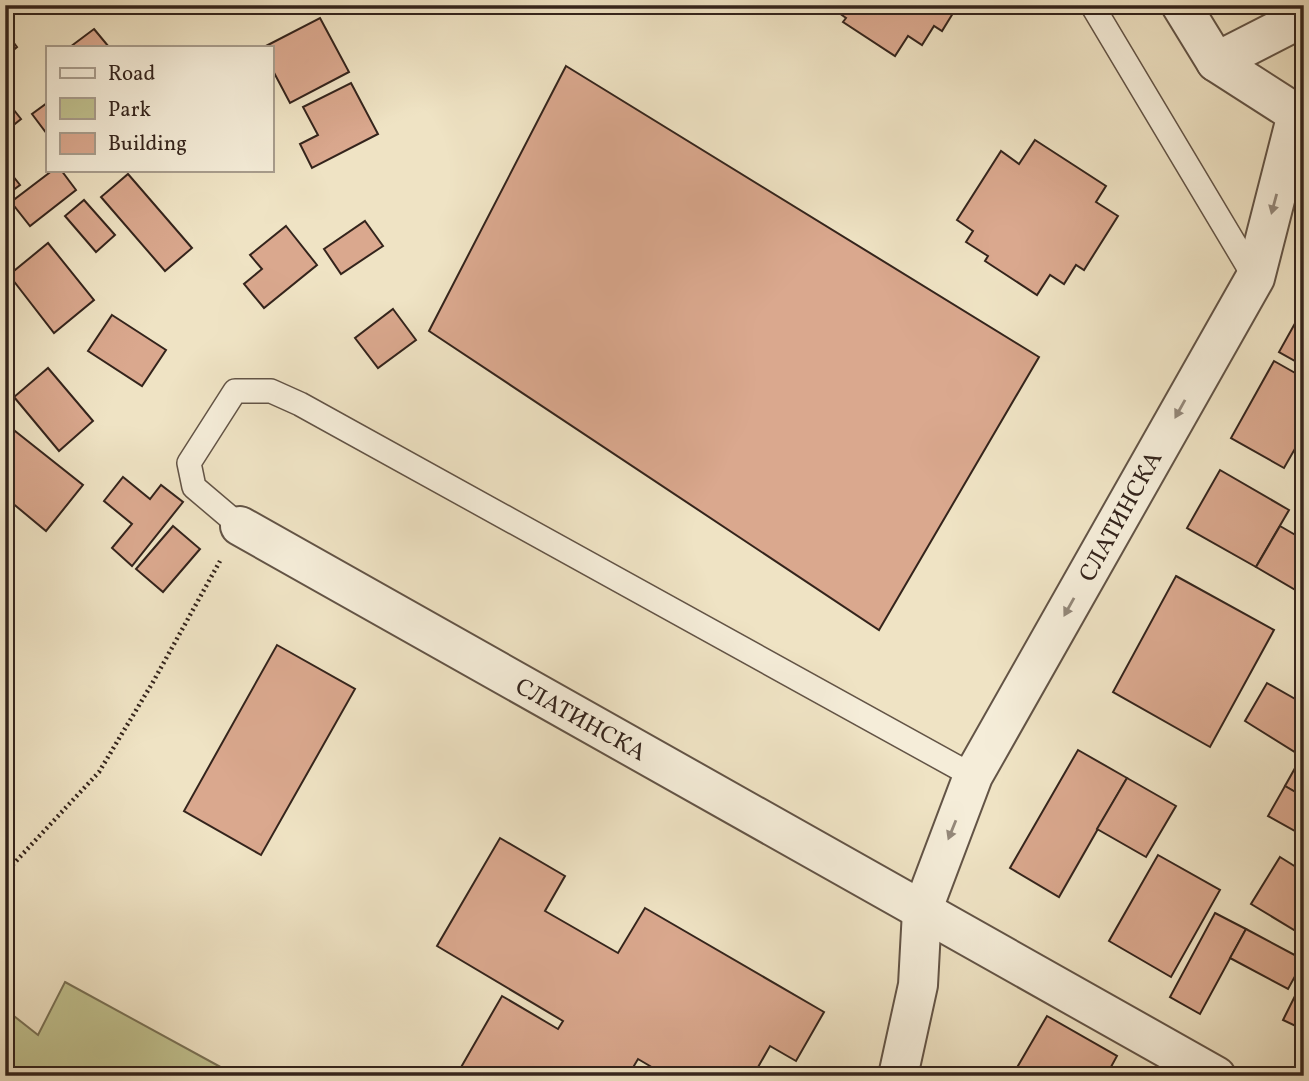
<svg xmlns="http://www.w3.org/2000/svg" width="1309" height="1081" font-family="Vollkorn,serif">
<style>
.green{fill:#c0c18f;stroke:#7a7256;stroke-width:2}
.building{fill:#daa88e;stroke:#34241c;stroke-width:2}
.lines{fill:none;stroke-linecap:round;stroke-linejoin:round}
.service-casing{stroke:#635446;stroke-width:26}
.minor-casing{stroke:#635446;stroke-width:42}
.tertiary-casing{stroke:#635446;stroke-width:42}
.path{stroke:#34241c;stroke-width:4.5;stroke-dasharray:2 3.5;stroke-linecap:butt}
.service{stroke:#f5edd9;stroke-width:23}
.minor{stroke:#f5edd9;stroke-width:38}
.tertiary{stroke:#f5edd9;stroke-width:38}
.oneway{fill:#94887a}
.labels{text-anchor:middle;stroke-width:5;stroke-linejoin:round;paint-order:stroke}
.street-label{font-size:24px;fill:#34241c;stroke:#f5edd9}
</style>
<rect width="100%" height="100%" fill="#efe3c4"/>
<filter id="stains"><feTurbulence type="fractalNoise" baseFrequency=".00286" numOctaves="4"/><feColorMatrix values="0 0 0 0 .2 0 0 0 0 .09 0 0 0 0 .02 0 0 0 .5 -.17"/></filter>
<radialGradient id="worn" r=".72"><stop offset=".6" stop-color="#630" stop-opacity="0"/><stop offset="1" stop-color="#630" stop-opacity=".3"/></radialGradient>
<path class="green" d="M65 982 237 1076H5V1009L38 1035Z"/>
<g class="building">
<path d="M828 5H958L942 31 934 26 922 45 908 36 895 56 843 22 846 18Z"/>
<path d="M320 18 349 72 290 103 271 67V47H264Z"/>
<path d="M94 29 109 47H70Z"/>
<path d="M5 31 17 47 5 57Z"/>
<path d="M566 66 1039 357 879 630 429 331Z"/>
<path d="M351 83 378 134 312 168 300 144 318 135 303 107Z"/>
<path d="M6 100 21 119 5 132V101Z"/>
<path d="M47 103V134L32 114Z"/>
<path d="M1035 140 1106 186 1096 202 1118 216 1084 270 1076 265 1064 284 1050 275 1037 295 985 261 988 256 966 242 973 231 957 220 1001 151 1019 164Z"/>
<path d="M5 166 20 185 5 196Z"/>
<path d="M53 170H61L76 190 30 226 11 202Z"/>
<path d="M128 174 192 248 165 271 101 197Z"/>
<path d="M84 200 115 235 96 252 65 216Z"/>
<path d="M365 221 383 246 341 274 324 249Z"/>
<path d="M286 226 317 265 264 308 244 284 262 269 250 255Z"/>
<path d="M48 243 94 300 54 333 9 275Z"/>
<path d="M393 309 416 340 378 368 355 338Z"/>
<path d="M1303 309H1304V366L1279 352Z"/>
<path d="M112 315 166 350 142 386 88 351Z"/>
<path d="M1274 361 1304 378V433L1284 468 1231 438Z"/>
<path d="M48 368 93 421 59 451 14 397Z"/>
<path d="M15 431 83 485 46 531 5 497V443Z"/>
<path d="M1220 470 1289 510 1256 567 1187 528Z"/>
<path d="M123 477 150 499 161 485 183 502 132 566 112 548 132 524 104 501Z"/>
<path d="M173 526 200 549 163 592 136 569Z"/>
<path d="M1280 526 1304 540V595L1256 567Z"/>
<path d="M1176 576 1274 630 1210 747 1113 692Z"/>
<path d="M277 645 355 689 261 855 184 811Z"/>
<path d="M1267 683 1304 704V743L1298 754 1245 721Z"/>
<path d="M1078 750 1127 778 1059 897 1010 868Z"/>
<path d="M1304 752V797L1285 786Z"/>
<path d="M1127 778 1176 806 1146 857 1097 829Z"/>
<path d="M1285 786 1304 797V836L1268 816Z"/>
<path d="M500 838 565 876 545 911 618 953 645 908 824 1012 796 1061 770 1046 753 1076H667L638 1059 628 1076H456L502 996 558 1029 563 1021 437 946Z"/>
<path d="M1158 855 1220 890 1171 977 1109 941Z"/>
<path d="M1280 857 1304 872V936L1251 904Z"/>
<path d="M1215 913 1246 929 1200 1014 1170 997Z"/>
<path d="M1246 929 1304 960 1288 989 1230 958Z"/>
<path d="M1304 978V1030L1283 1020Z"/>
<path d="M1047 1016 1117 1056 1106 1076H1023L1015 1071Z"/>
</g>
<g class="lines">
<g class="service-casing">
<g id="service">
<path d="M1092 5 1255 278"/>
<path d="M240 526 194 487 189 463 235 391H271L300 404 973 776"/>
</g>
</g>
<g class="minor-casing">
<g id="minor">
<path d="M1216 62 1304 17"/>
<path d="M240 526 1216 1076"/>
<path d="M898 1076 918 985 922 911 973 776 1255 278 1297 114"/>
</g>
</g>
<g class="tertiary-casing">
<path id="tertiary" d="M1181 5 1216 62 1297 114 1304 116"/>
</g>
<path class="path" d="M5 873 99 772 153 682 220 561"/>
<use href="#service" class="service"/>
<use href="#minor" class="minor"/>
<use href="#tertiary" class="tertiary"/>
</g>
<defs><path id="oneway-solid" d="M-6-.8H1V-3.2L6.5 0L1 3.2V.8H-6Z" transform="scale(1.75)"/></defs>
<g class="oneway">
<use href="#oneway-solid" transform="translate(1274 204) rotate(105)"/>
<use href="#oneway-solid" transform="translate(1180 409) rotate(119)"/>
<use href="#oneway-solid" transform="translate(1069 607) rotate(119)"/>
<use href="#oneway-solid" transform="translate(952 830) rotate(112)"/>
</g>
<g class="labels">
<g class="street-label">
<text transform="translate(1120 516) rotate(-61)" y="8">СЛАТИНСКА</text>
<text transform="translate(581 719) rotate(29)" y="8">СЛАТИНСКА</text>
</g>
</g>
<rect width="1309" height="1081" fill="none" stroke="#efe3c4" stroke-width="28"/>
<rect x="7" y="7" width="1295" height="1067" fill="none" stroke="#34241c" stroke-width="3.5"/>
<rect x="14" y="14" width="1281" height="1053" fill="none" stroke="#34241c" stroke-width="2"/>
<rect x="46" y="46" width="228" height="126" fill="#f5edd9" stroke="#a89d8d" stroke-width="2"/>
<rect x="60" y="68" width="35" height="10" fill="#f5edd9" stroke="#a89d8d" stroke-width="2"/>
<text x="108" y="80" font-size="21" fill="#34241c">Road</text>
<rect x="60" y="98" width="35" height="21" fill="#c0c18f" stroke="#a89d8d" stroke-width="2"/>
<text x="108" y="116" font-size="21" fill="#34241c">Park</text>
<rect x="60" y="133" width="35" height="21" fill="#daa88e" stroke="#a89d8d" stroke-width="2"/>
<text x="108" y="150" font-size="21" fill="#34241c">Building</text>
<rect width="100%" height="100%" filter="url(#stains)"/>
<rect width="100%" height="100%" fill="url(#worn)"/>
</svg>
